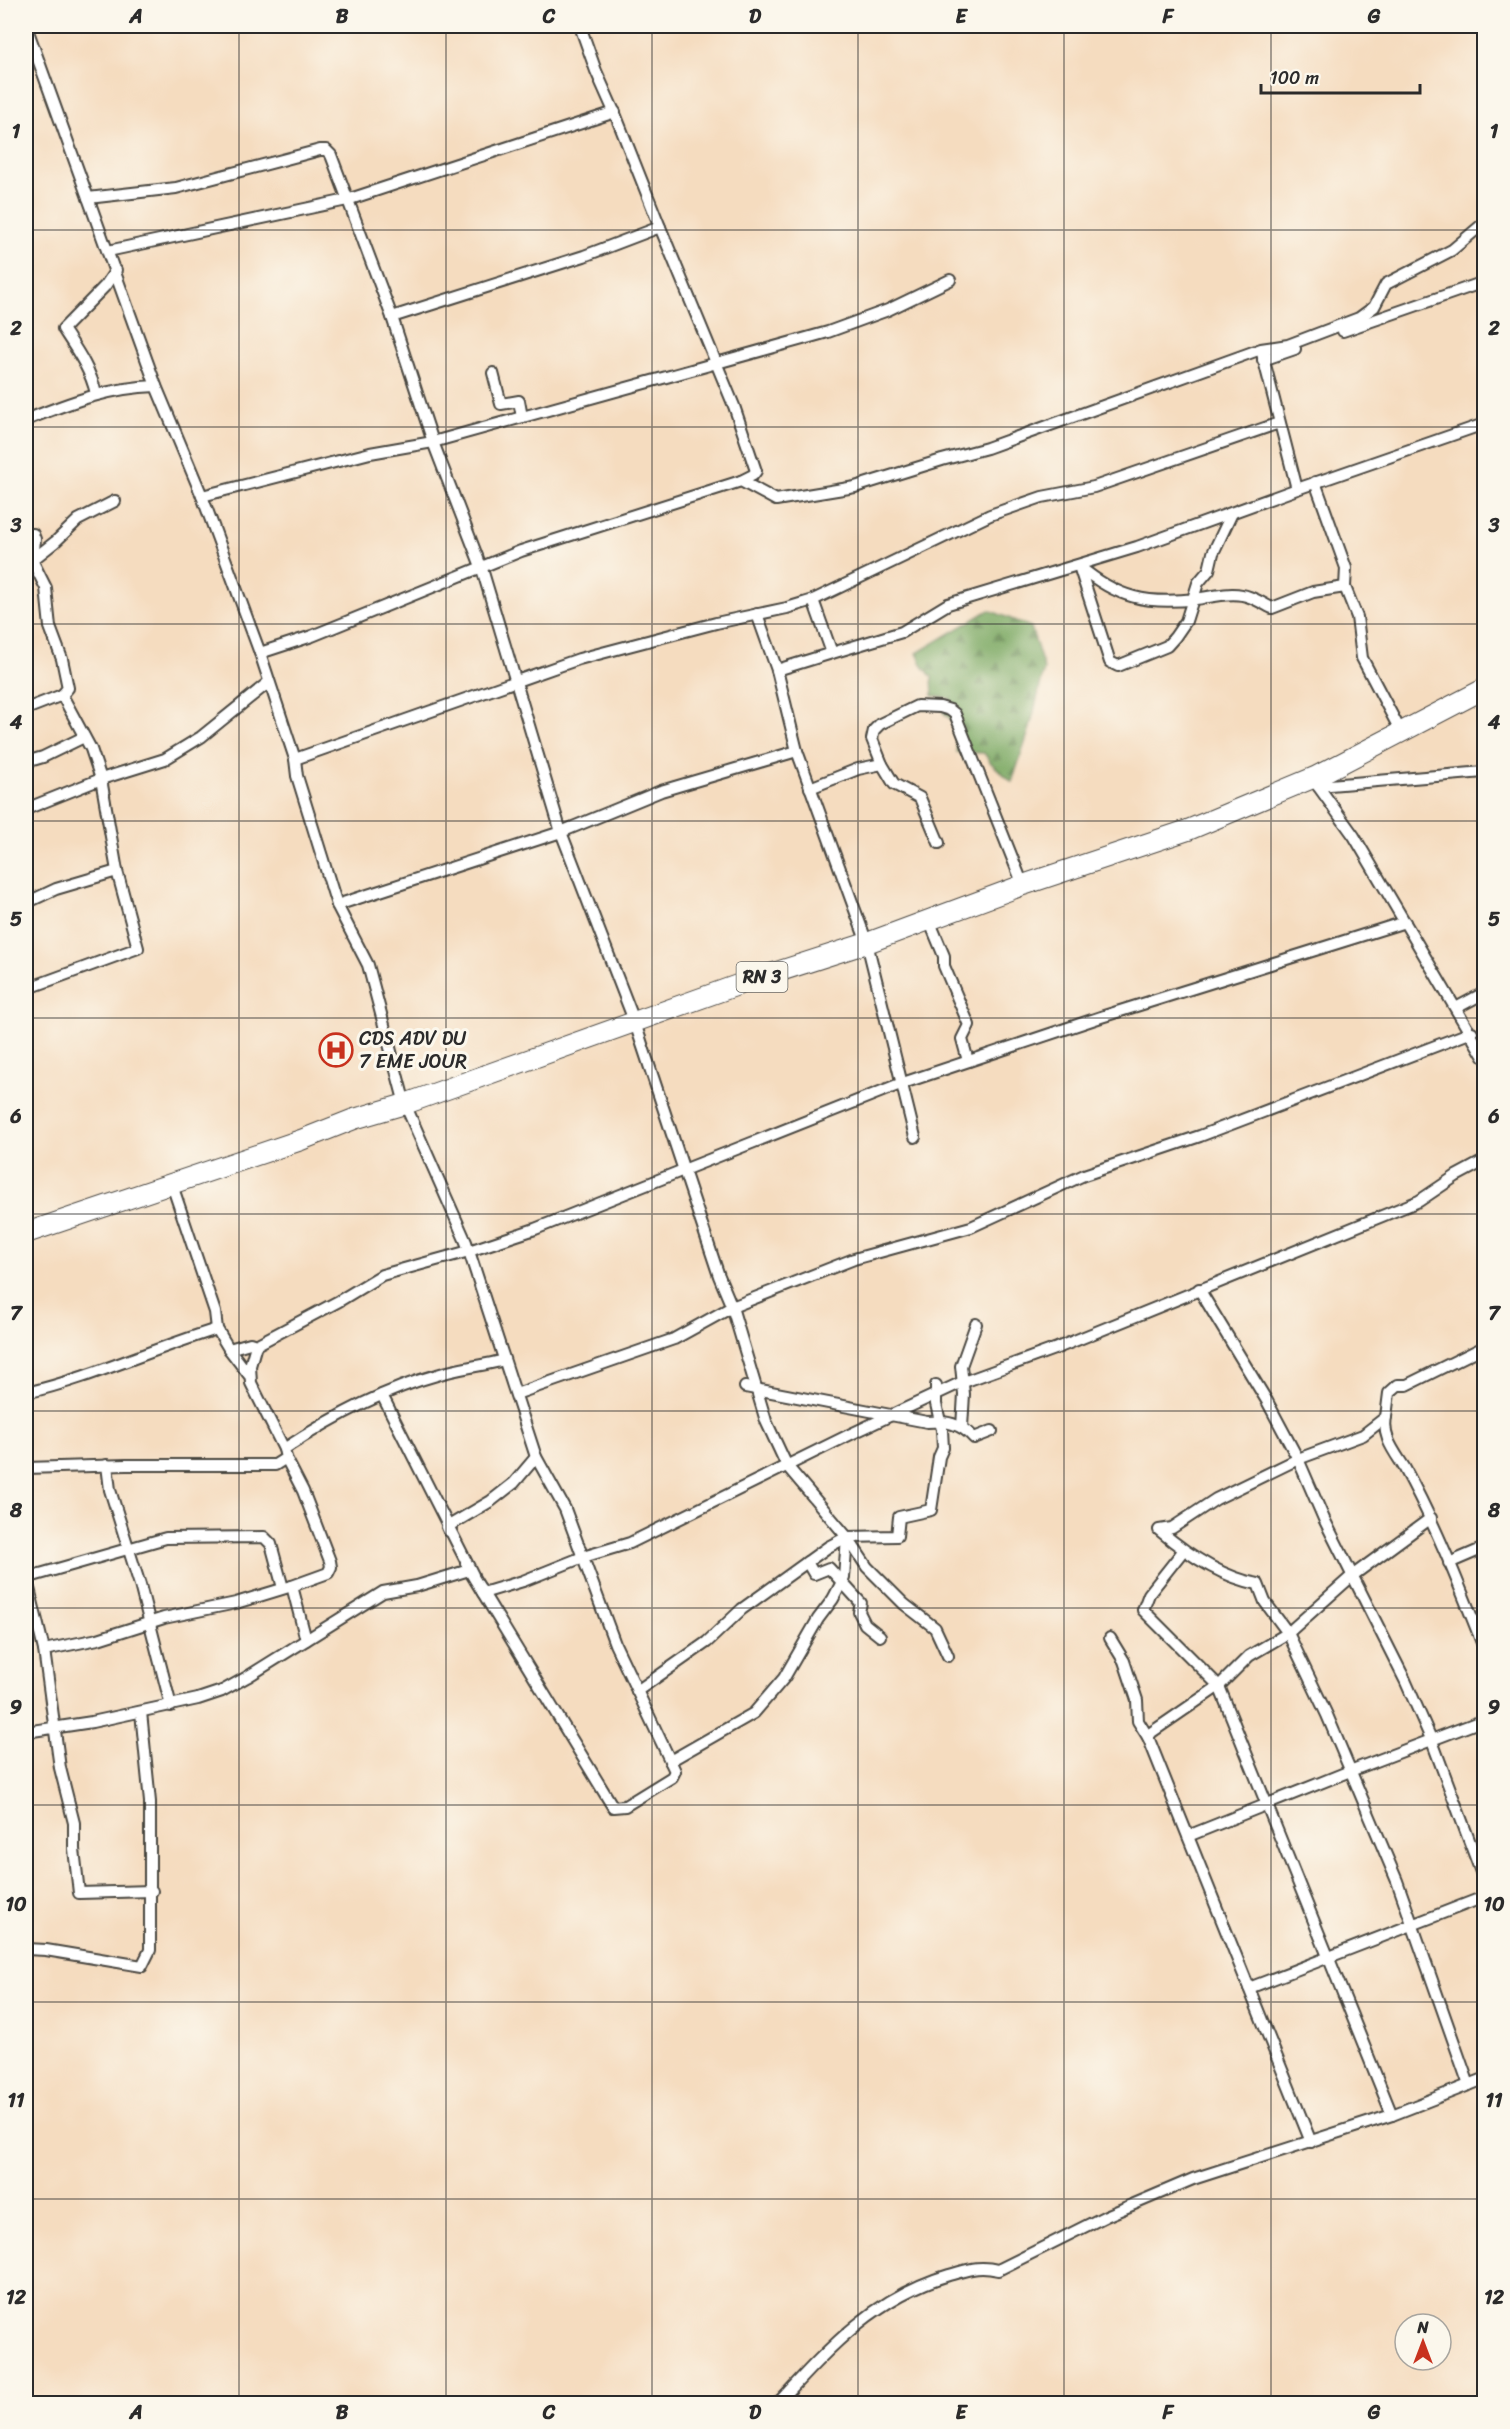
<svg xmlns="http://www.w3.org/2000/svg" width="1510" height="2429" font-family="Sriracha,sans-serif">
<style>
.forest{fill:url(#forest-firs);stroke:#526946;stroke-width:1.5}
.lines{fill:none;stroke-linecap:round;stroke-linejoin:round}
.street-casing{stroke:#494641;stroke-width:14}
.highway-casing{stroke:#494641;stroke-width:22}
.street{stroke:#fff;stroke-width:10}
.highway{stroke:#fff;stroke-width:20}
.grid{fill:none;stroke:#2b2b2b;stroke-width:1.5;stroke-opacity:0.55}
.labels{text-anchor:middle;stroke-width:6;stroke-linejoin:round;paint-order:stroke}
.shield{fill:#fbf7ec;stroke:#696865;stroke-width:1.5}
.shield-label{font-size:18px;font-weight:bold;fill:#2b2b2b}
.poi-label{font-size:20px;fill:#2b2b2b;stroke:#fbf7ec;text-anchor:start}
.neatline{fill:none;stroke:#2b2b2b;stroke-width:2}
.grid-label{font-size:20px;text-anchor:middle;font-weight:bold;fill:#2b2b2b}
</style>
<defs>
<pattern id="forest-firs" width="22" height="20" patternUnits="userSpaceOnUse" patternTransform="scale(1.5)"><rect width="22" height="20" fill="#79a761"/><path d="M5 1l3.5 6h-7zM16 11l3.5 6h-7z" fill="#638850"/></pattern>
</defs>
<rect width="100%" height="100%" fill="#fbf7ec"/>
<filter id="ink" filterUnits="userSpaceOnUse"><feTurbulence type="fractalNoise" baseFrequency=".0167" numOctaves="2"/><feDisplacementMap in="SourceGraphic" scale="12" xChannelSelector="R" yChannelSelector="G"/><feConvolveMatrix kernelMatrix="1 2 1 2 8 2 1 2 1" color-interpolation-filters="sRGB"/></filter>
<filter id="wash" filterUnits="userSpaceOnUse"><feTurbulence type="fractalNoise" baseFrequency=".008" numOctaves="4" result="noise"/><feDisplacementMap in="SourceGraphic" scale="24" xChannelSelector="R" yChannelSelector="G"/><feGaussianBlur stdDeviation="1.35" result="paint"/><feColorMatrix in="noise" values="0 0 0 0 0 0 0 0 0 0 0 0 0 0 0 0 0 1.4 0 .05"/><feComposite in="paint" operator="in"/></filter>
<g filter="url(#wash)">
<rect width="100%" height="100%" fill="#f5dcbf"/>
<path class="forest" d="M989 610 1031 627 1044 669 1030 728 1012 782 991 763 984 753 957 752 954 723 943 712 951 698 933 696 932 677 923 666 917 653Z"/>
</g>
<g filter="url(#ink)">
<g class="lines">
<g class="street-casing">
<g id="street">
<path d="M26 26 156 386 202 496 260 653 295 759 297 776 337 905 368 965 405 1104 466 1242 536 1457 565 1509 615 1644 675 1771 672 1777 625 1806 613 1807 469 1570"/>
<path d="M580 26 596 71 616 116 660 227 734 406 756 471 753 475 741 481"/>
<path d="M88 198 176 188 320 150H326L331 155 392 317 433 442 482 569 561 832 635 1023 719 1276 732 1307 766 1421 787 1466 847 1537 867 1567 904 1604 935 1628 948 1656"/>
<path d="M108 251 347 200 615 112"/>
<path d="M392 317 584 256 660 227"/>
<path d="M1343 331 1484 282"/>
<path d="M1262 353 1297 489"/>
<path d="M1263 360 1295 349"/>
<path d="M493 373 501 404 519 401 522 417"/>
<path d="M96 394C91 370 76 349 63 329L105 286 116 270"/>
<path d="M26 420C68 403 110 387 156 386"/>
<path d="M1315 482 1346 568 1345 587"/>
<path d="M202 496 370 453 433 442 828 332 888 310 950 280"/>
<path d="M1232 513 1213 553 1209 570 1198 583 1186 621 1175 637 1167 646 1118 666 1110 662 1079 566C1117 598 1147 605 1196 599 1210 597 1228 592 1242 595 1252 596 1263 604 1272 608L1313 592 1345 587 1357 617 1362 658 1401 732"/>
<path d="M26 534H33L35 539 33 562 46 588 50 627 62 659 68 688 62 695 91 749 101 779 117 871 138 948 26 989"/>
<path d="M26 565 55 542 78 520 115 501"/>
<path d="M813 600 832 653 902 632 948 604 1137 547 1297 489 1484 424"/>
<path d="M757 614 777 670 797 751 867 943 915 1137"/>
<path d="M260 653 312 636 521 551 741 481 776 500 855 487 942 460 987 448 1261 349 1288 345 1359 318 1374 307 1386 284 1452 250 1484 223"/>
<path d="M777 670 832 653"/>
<path d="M26 709 62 695"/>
<path d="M295 759 579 659 716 623 787 608 813 600 990 515 1042 497 1094 487 1279 423"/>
<path d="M26 762 43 757 84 737"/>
<path d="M1315 777 1318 786 1354 836 1484 1057"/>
<path d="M1318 786 1484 772"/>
<path d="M810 788 858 769 882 764"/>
<path d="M26 809 101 779 165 759 201 737 269 682"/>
<path d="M939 843 920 798 894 784 882 764 872 739 874 730 880 724 917 706 940 707 950 710 955 714 1023 885"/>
<path d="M26 903 56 889 117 871"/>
<path d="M337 905 561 832 661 791 797 751"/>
<path d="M929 920 944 956V966L969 1025 962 1039 968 1061"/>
<path d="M1456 1008 1484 993"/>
<path d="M171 1182 215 1312 217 1329 229 1349 250 1343 256 1345 250 1366 251 1383 284 1449"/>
<path d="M1199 1289 1267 1401 1298 1459 1324 1519 1405 1680 1432 1741 1484 1880"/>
<path d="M256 1345 339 1301 382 1275 469 1251 535 1229 900 1084 1101 1017 1405 922"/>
<path d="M229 1349 249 1375"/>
<path d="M745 1387 927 1422C946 1421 961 1423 974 1438L992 1431"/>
<path d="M26 1393C91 1378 152 1349 217 1329"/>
<path d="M516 1394 674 1339 732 1307 854 1259 971 1227 1084 1175 1200 1136 1472 1032"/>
<path d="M382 1395 473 1575"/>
<path d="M1386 1417C1382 1437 1394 1451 1404 1467 1436 1525 1460 1587 1484 1648"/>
<path d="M962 1427 964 1394 961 1366 976 1324"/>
<path d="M286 1458 303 1491 330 1561 331 1567 328 1573 292 1586 306 1640"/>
<path d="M107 1465 110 1490 140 1585 171 1706"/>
<path d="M26 1468 126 1465H275L286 1458 284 1449C331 1418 382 1390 437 1375 459 1368 482 1366 504 1360"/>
<path d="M449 1531 447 1527 491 1501 514 1483 536 1457"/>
<path d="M1183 1551 1149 1594 1143 1610 1219 1686 1392 2115"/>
<path d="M807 1562 814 1574 829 1568 861 1603 859 1612 865 1624 880 1636"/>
<path d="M1449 1563 1484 1548"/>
<path d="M26 1576 44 1650 60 1768 74 1823V1849L79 1893 152 1891"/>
<path d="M26 1578 166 1538 264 1537 271 1544 283 1588"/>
<path d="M481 1589 483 1593 523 1581 583 1557 630 1543 851 1434 958 1384 1057 1348 1419 1201 1456 1176 1484 1161"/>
<path d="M1110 1638 1124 1661 1137 1700 1138 1721 1148 1737"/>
<path d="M44 1650 98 1639 164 1618 236 1603 292 1586"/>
<path d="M637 1691 707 1642 742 1609 828 1547 847 1537 897 1536 899 1517 931 1510 939 1457 943 1448 942 1430 936 1404V1385"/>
<path d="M26 1732 92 1722 198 1699 222 1691 247 1677 383 1592 417 1586 469 1570 466 1563"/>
<path d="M670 1761 754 1713 784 1678 818 1619 833 1599 844 1578 847 1537"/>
<path d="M1188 1836 1350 1771 1484 1720"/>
<path d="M26 1949 46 1950 142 1966 150 1950V1802L141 1712"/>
<path d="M1249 1988 1484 1897"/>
<path d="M1469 2085 1397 1881 1327 1715 1288 1633 1265 1602 1258 1584C1221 1577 1187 1554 1159 1530L1172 1528 1216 1499 1298 1459 1363 1435 1386 1417 1389 1393 1398 1385H1407L1484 1347"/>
<path d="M1311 2142 1148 1737 1152 1732 1219 1686 1249 1656 1288 1633 1352 1576 1431 1518"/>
<path d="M777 2404C828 2349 874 2297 949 2275 968 2270 978 2265 998 2270L1106 2216 1193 2179 1392 2115 1484 2079"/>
</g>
</g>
<g class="highway-casing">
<path id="highway" d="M26 1233 301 1140 354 1119 405 1104 746 982 867 943 1023 885 1188 830 1315 777 1484 689"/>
</g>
<use href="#street" class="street"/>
<use href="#highway" class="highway"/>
</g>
</g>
<path class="grid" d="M239 26V2404M446 26V2404M652 26V2404M858 26V2404M1064 26V2404M1271 26V2404M26 230H1484M26 427H1484M26 624H1484M26 821H1484M26 1018H1484M26 1214H1484M26 1411H1484M26 1608H1484M26 1805H1484M26 2002H1484M26 2199H1484"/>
<defs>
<g id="hospital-ring" transform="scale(1.725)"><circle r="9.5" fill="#fbf7ec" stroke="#c8321e" stroke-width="1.5"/><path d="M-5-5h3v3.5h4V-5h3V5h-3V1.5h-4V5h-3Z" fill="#c8321e"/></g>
</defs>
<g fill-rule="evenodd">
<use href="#hospital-ring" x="336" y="1050"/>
</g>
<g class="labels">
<rect class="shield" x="736.5" y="962" width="51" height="30" rx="4.5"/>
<g class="shield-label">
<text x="762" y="983">RN 3</text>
</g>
<g class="poi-label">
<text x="359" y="1045">CDS ADV DU<tspan x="359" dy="23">7 EME JOUR</tspan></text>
</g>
</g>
<rect width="1510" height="2429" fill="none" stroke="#fbf7ec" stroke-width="66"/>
<g transform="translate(1423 2342)"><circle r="28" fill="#fbf7ec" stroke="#a8a59f" stroke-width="1.5"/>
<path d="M0-4.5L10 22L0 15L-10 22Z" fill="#c8321e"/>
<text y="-9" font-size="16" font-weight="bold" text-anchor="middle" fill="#2b2b2b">N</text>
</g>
<path d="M1261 84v9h159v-9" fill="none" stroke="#2b2b2b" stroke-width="3"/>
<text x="1270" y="84" font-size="18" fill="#2b2b2b" stroke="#fbf7ec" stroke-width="4.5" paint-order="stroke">100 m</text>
<rect x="33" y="33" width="1444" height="2363" class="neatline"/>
<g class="grid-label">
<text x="136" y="23">A</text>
<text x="342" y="23">B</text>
<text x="549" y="23">C</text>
<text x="755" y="23">D</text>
<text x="961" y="23">E</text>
<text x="1168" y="23">F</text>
<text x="1374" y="23">G</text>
<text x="16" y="138">1</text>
<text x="1494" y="138">1</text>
<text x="16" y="335">2</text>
<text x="1494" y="335">2</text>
<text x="16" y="532">3</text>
<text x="1494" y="532">3</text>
<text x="16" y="729">4</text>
<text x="1494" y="729">4</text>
<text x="16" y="926">5</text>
<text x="1494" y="926">5</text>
<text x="16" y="1123">6</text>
<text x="1494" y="1123">6</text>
<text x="16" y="1320">7</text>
<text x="1494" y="1320">7</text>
<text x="16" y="1517">8</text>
<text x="1494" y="1517">8</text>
<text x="16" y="1714">9</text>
<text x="1494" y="1714">9</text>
<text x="16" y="1911">10</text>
<text x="1494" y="1911">10</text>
<text x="16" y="2107">11</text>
<text x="1494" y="2107">11</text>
<text x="16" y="2304">12</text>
<text x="1494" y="2304">12</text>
<text x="136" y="2419">A</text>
<text x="342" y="2419">B</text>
<text x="549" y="2419">C</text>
<text x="755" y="2419">D</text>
<text x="961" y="2419">E</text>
<text x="1168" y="2419">F</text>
<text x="1374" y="2419">G</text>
</g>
</svg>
